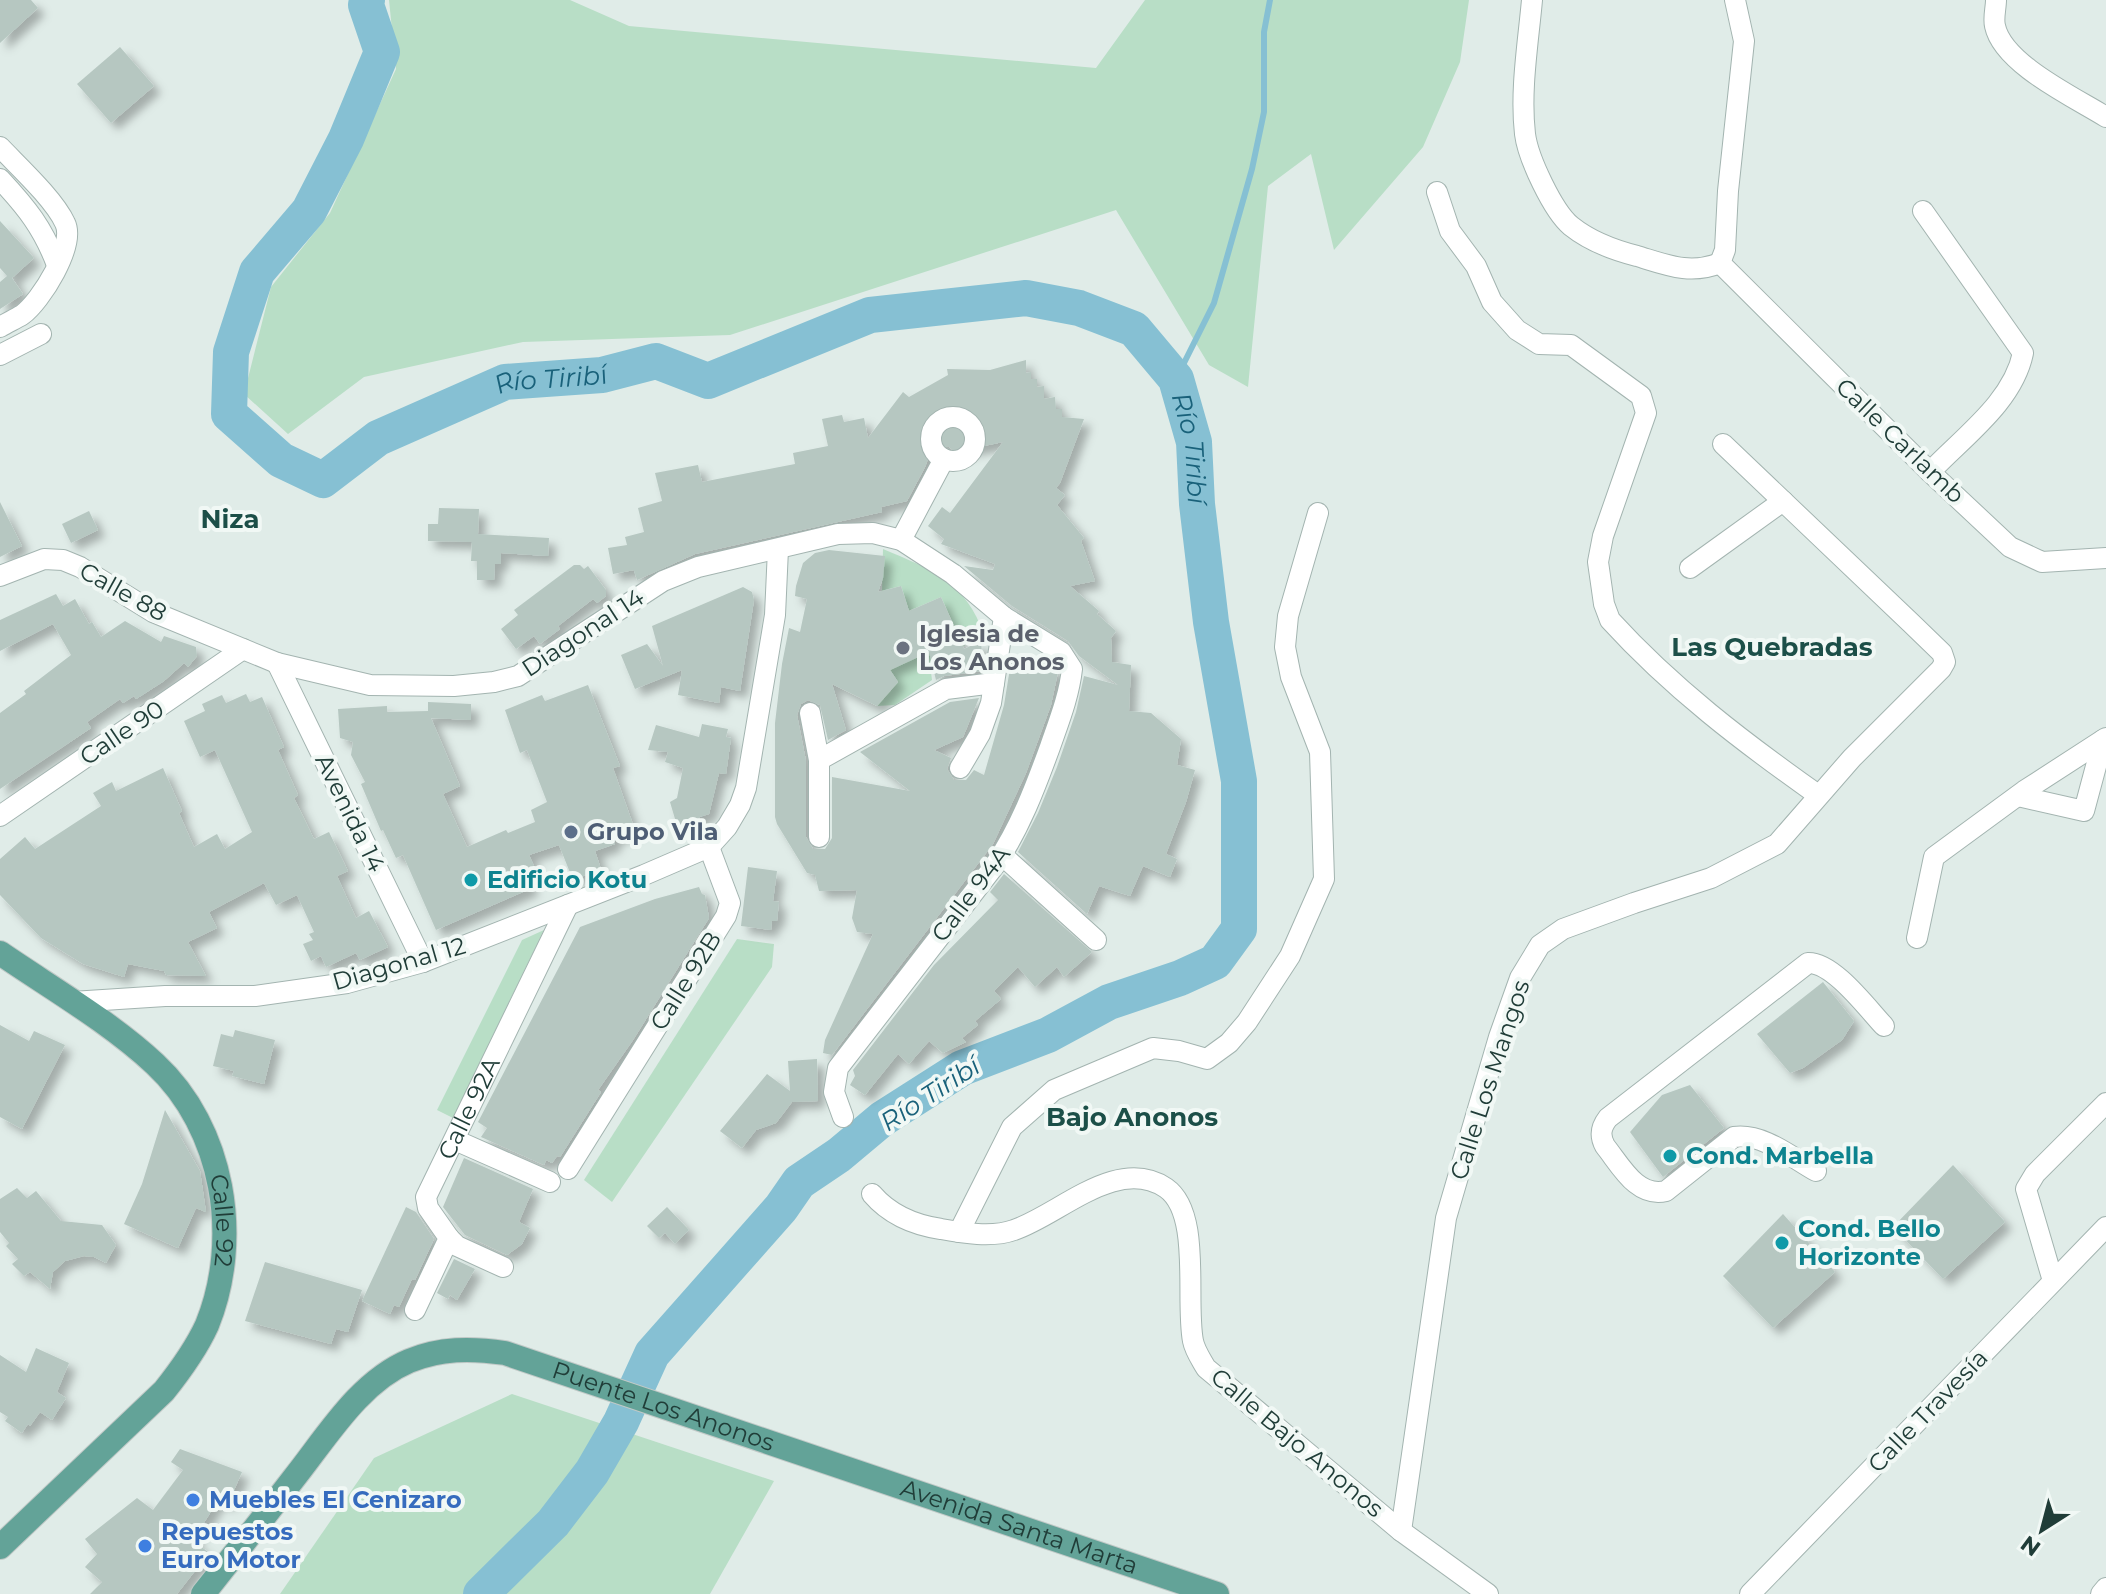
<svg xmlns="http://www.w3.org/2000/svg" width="2106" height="1594" font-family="Montserrat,sans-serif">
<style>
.green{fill:#b8dec6}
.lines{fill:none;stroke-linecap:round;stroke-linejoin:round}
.stream{stroke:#86c0d3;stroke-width:6}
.river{stroke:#86c0d3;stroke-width:36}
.building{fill:#b6c7c1;filter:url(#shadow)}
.minor-casing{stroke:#a3b4b0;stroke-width:22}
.major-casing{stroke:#c1c9c7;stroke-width:26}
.minor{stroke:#fff;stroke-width:20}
.major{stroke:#63a398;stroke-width:24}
.worship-dot{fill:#6b7280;stroke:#f1f8f5;stroke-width:3}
.service-dot{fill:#5c6f8a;stroke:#f1f8f5;stroke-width:3}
.culture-dot{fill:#0f9aa8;stroke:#f1f8f5;stroke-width:3}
.shop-dot{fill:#3f7fe0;stroke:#f1f8f5;stroke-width:3}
.labels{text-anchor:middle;stroke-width:8;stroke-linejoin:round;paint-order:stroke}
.street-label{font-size:24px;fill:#203d38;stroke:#f1f8f5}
.worship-label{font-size:24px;font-weight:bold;fill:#5b616d;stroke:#f1f8f5;text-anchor:start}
.service-label{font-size:24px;font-weight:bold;fill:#4e5e75;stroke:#f1f8f5;text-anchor:start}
.culture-label{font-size:24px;font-weight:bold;fill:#0d838f;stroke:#f1f8f5;text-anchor:start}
.shop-label{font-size:24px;font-weight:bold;fill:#366cbe;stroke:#f1f8f5;text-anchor:start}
.water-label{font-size:26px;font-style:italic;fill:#19617a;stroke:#f1f8f5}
.neighbourhood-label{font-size:26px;font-weight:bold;fill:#1c4f48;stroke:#f1f8f5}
</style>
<defs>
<filter id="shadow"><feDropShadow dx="7" dy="7" stdDeviation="4" flood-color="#0004"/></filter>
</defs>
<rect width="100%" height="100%" fill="#e0ece8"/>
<g class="green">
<path d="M389 0H570L629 26 1096 68 1145 0H1469L1460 62 1423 147 1334 250 1311 154 1268 186 1248 387 1209 365 1116 210 730 335 523 342 364 377 288 434 244 394 271 287 330 213 396 69Z"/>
<path d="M883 549C931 569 967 583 984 635L930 664 932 680 895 705 877 706 898 682 890 670 959 637 941 597 909 611 901 586 882 591Z"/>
<path d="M544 930 453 1118 437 1110 522 940Z"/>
<path d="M737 939 774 944 772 967 612 1202 584 1180Z"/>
<path d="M512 1394 774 1481 710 1594H280L374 1458Z"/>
</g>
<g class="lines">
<path class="stream" d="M1176 379 1214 303 1252 169 1264 112V32L1270 0"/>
<path class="river" id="s1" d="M367 0 366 5 382 52 346 139 309 211 257 272 231 352 229 414 281 460 323 480 378 438 505 382 602 375 656 361 708 381 870 315 1026 298 1079 308 1134 329 1176 379 1194 442 1197 504 1211 622 1239 781V929L1215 962 1180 978 1109 1002 1048 1035 962 1068 882 1119 839 1155 799 1182 781 1208 652 1354 621 1422 592 1472 553 1523 481 1594"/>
</g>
<g class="building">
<path d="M0 0H31L38 8 0 43Z"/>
<path d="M120 47 154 86 111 123 77 84Z"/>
<path d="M0 221 34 258 12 278 23 294 0 309V282L7 276 0 268Z"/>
<path d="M1026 360V373L1031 372V379H1037V387L1044 386V399L1055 397 1056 409H1062V417L1084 419 1060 483 1056 488 1065 495 1057 505 1084 538 1081 541 1095 581 1070 586 1099 611 1097 614 1116 631 1111 638 1112 662 1131 665 1129 711 1151 713 1181 739 1177 765 1195 770 1186 802 1166 854 1177 859 1170 877 1143 866 1130 896 1099 886 1087 914 1018 852 1038 813 1057 767 1076 712 1084 676 1118 685 1079 656 1068 641 1012 606 964 566 993 570 995 564 941 544 944 539 928 526 942 507 950 513 1003 442 955 452 949 447H941L935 440 925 467 907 501 881 507 882 512 695 554 637 580 634 570 613 574 608 548 627 545 625 537 644 532 638 508 662 501 655 473 698 465 702 482 795 464 793 453 828 446 822 419 842 415 844 422 864 418 868 438 903 392 909 397 948 375 947 369 990 370Z"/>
<path d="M0 502 22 546 0 557Z"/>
<path d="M439 508 479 509 478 534 549 538 548 556 501 553V564H495L494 580H477V561H471L472 542 428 541V524H438Z"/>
<path d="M89 511 98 530 71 543 62 524Z"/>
<path d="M829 550 885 556 883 578 878 592 901 586 909 611 941 597 964 649 981 641 983 668V671L944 676 936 680 929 652 890 670 898 682 877 706 832 684 846 730 828 740 820 705 808 700 801 704 797 715 806 761V837L813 849H825L832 838V777L910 791 860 752 950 702 979 698 963 737 934 750 951 758 947 769 954 780H966L974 770 984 775 1004 705 1012 656 1056 668 1058 672 1051 705 1026 773 993 844 832 1055 823 1053 825 1040 873 934 857 932 852 918 857 890 819 891 815 875 807 873 777 824 775 817V723L782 664 789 628 800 632 807 599 795 596 796 586 803 563 815 553Z"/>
<path d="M574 565H580L584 569 588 566 606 590V596L597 603 593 599 558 626 560 629 540 644 534 636 516 649 501 629 518 615 514 610Z"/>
<path d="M743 587 752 592 754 600 740 691 721 687 719 703 678 695 682 670 635 689 621 655 647 644 663 666 652 626Z"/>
<path d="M56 594 63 606 75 599 89 624 92 622 101 637 125 621 161 642 164 636 196 647 197 656 188 667 184 663 164 681 136 699 134 696 123 703 120 699 87 722 91 728 0 789V713L26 694 24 691 71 655 53 624 0 651V620Z"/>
<path d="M588 685 620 766 613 768 635 830 613 838 615 844 595 851 601 869 573 880 559 845 529 855 534 866 524 870 532 888 436 930 403 855 396 858 383 830 381 831 361 784 365 782 351 755 353 742 340 738 338 709 387 706V712L428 711V702L471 704V720L431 718 460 786 443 794 467 847 506 830 508 833 535 822 531 810 547 802 527 750 520 753 505 710 542 695 545 701Z"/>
<path d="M246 694 250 702 262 697 284 747 278 750 298 795 294 798 314 839 329 832 348 871 337 876 356 918 369 911 388 947 360 960 356 953 326 967 321 956 311 961 303 944 313 940 309 934 314 932 297 895 276 905 264 883 209 912 217 928 188 942 206 976 166 975 164 971 128 964 124 977 83 964 41 938 0 895V859L25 837 35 849 101 806 93 793 112 782 116 791 163 768 182 811 179 813 194 847 217 834 225 849 252 832 215 750 200 757 184 721 205 711 202 704 222 695 226 703Z"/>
<path d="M702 724 728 729 726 737 731 738 726 774 719 773 709 814 699 817 701 822 678 829 670 802 677 798 683 768 665 762 668 752 648 750 656 725 699 737Z"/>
<path d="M748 867 777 871 773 901 779 902 777 921H772L771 930 741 926Z"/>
<path d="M1004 874 1092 952 1064 977 1057 967 1035 987 1018 967 994 991 1001 999 975 1021 978 1025 962 1038 966 1042 943 1053 929 1041 909 1064 898 1054 865 1095 850 1085 855 1076 853 1070 934 965 998 900 990 892Z"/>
<path d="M699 887 702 894 705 895 709 918 633 1040 598 1090 601 1092 560 1157 557 1156 552 1163 546 1160 544 1165 481 1137 487 1128 478 1122 580 927 655 899Z"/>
<path d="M1823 982 1854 1021 1842 1040 1803 1068 1790 1073 1757 1034Z"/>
<path d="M0 1025 29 1041 34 1031 65 1045 22 1129 0 1117Z"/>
<path d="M235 1030 275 1040 264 1084 232 1076 234 1071 213 1066 221 1034 233 1037Z"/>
<path d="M817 1059 818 1101 792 1102 776 1123 756 1130 742 1148 720 1131 767 1074 790 1091 788 1061Z"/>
<path d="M1690 1085 1724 1128 1663 1177 1630 1132 1662 1095Z"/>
<path d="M165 1110 200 1171 206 1212 196 1208 178 1248 124 1224 142 1184Z"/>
<path d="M464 1158 533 1189 519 1222 530 1228 522 1244 507 1255 465 1235 443 1207Z"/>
<path d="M1953 1165 2005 1222 1943 1279 1893 1227Z"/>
<path d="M17 1188 27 1198 36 1191 61 1221 102 1225 116 1245 106 1263 94 1257 84 1256 65 1261 53 1272 50 1289 30 1272 24 1276 12 1264 18 1259 6 1246 9 1243 0 1232V1199Z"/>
<path d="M406 1207 416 1212 434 1239 415 1280 412 1279 399 1307 394 1305 390 1314 362 1301Z"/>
<path d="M667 1207 689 1230 675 1244 665 1233 659 1238 647 1226Z"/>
<path d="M1783 1214 1835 1272 1773 1328 1723 1276Z"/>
<path d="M454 1259 475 1269 457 1300 450 1295 448 1299 437 1293Z"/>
<path d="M265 1262 362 1290 348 1332 336 1329 331 1344 245 1321Z"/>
<path d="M36 1348 69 1363 57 1392 66 1398 52 1420 40 1412 30 1426 28 1424 22 1433 5 1421 8 1417 0 1412V1355L26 1372Z"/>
<path d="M180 1449 242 1472 228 1504 219 1499 193 1540 209 1553 177 1594H90L102 1582 85 1567 97 1554 85 1539 137 1498 153 1510 183 1470 171 1462Z"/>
</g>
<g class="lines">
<g class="minor-casing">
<g id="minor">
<path d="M1532 0C1528 44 1520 91 1525 134 1528 158 1553 211 1571 226 1591 242 1613 250 1637 256 1667 265 1690 275 1720 263"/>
<path d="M1996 0C1996 8 1993 18 1995 26 2003 64 2074 97 2106 117"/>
<path d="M0 147C18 166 54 199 65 223 76 245 41 301 22 315 15 319 7 323 0 327"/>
<path d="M0 179C27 208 43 228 57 265"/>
<path d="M1437 192 1450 231 1476 266 1492 302 1517 330 1539 344 1571 345 1641 396 1646 413 1603 536 1598 562 1604 604 1610 620C1672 688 1743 742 1818 795"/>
<path d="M1923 211 2023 353C2013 402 1963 437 1930 472"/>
<path d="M1720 263 1930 472 2010 547 2042 562 2106 558"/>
<path d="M1720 263 1725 250 1728 191 1744 41 1735 0"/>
<path d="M0 355 41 334"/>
<circle cx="953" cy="439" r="22"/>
<path d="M901 540 944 459"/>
<path d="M1690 568 1783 501"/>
<path d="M0 576 44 559 63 560 80 567 153 612 277 663 370 685 454 686 494 682 518 676 663 581 698 567 838 534 873 533 901 540 953 574 1004 617 1061 652 1072 669C1069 696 1059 721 1050 747 1035 788 1020 828 995 865L838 1068 834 1092 843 1117"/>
<path d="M277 663 423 962"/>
<path d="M810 713 819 760 946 689 994 683"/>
<path d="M819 760V837"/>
<path d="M960 768 980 734 991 703 1004 617"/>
<path d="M2018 796 2084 811 2103 740"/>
<path d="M0 816 243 649"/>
<path d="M1002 855 1096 940"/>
<path d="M1917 938 1934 857 2024 791 2106 738"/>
<path d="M72 1002 165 996H255L347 983 423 962 644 875 709 847 727 827 740 805 746 788 775 615 778 549"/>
<path d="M455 1140 550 1182"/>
<path d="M568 1169 726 916 730 903 709 847"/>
<path d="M1816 1171C1791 1157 1763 1133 1734 1137L1666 1191C1637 1198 1621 1166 1605 1146 1599 1135 1601 1127 1608 1118L1808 963C1833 962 1867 1008 1884 1026"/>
<path d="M872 1194C890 1215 914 1225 941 1229 963 1233 992 1238 1014 1230 1059 1215 1117 1155 1166 1188 1202 1213 1185 1300 1193 1341 1195 1351 1201 1359 1206 1368L1401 1531 1488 1594"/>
<path d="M959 1232 1012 1127 1054 1090 1153 1048 1179 1051 1207 1059 1229 1043 1247 1022 1290 956 1324 879 1320 752 1291 677 1285 647 1288 616 1318 513"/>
<path d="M449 1238 457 1246 503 1267"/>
<path d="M2053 1281 2026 1189 2035 1174 2106 1103"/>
<path id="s2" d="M415 1310 449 1238 428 1208 426 1197 568 905"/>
<path d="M1401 1531 1446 1218 1499 1037 1520 978 1540 945 1563 929 1634 903 1711 878 1777 844 1852 758 1941 669 1945 662 1942 653 1911 623 1723 444"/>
<path d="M1750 1594 2106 1227"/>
<path d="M2101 1594 2106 1588"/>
</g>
</g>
<g class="major-casing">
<g id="major">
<path id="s3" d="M0 953C51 988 110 1022 155 1064 224 1128 242 1239 207 1325 196 1349 180 1371 164 1391L0 1547"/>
<path id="s4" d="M203 1594C234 1555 264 1517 294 1478 326 1438 359 1382 409 1361 440 1348 471 1348 505 1353L1217 1594"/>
</g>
</g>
<use href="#minor" class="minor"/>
<use href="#major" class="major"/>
</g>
<circle class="worship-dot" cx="903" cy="648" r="8"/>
<circle class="service-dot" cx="571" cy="832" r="8"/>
<g class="culture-dot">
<circle cx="471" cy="880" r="8"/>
<circle cx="1670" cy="1156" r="8"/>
<circle cx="1782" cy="1243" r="8"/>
</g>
<g class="shop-dot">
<circle cx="193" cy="1500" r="8"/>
<circle cx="145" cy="1546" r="8"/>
</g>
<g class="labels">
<g class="street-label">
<text transform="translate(1900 441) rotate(44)" y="8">Calle Carlamb</text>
<text transform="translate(123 592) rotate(29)" y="8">Calle 88</text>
<text transform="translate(583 633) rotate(-33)" y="8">Diagonal 14</text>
<text transform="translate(122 733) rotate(-34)" y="8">Calle 90</text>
<text transform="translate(350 813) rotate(64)" y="8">Avenida 14</text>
<text transform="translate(971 894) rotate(-53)" y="8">Calle 94A</text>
<text transform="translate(399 964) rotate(-16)" y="8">Diagonal 12</text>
<text transform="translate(686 981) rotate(-58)" y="8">Calle 92B</text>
<text transform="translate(1490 1080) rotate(-72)" y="8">Calle Los Mangos</text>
<text dy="8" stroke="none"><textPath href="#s2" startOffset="226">Calle 92A</textPath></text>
<text dy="8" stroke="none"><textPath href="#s3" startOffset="366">Calle 92</textPath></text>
<text dy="8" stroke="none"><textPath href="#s4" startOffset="578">Puente Los Anonos</textPath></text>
<text transform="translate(1928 1411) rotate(-46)" y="8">Calle Travesía</text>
<text transform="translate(1297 1443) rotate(40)" y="8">Calle Bajo Anonos</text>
<text dy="8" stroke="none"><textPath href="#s4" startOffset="954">Avenida Santa Marta</textPath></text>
</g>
<g class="worship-label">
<text x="919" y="642">Iglesia de<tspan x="919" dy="28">Los Anonos</tspan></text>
</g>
<g class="service-label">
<text x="587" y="840">Grupo Vila</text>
</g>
<g class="culture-label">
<text x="487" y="888">Edificio Kotu</text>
<text x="1686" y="1164">Cond. Marbella</text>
<text x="1798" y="1237">Cond. Bello<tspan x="1798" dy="28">Horizonte</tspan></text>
</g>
<g class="shop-label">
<text x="209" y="1508">Muebles El Cenizaro</text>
<text x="161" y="1540">Repuestos<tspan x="161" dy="28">Euro Motor</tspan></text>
</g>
<g class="water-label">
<text dy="9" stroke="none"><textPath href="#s1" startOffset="826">Río Tiribí</textPath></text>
<text dy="9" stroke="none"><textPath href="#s1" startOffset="1570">Río Tiribí</textPath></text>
<text transform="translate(930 1094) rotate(-33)" y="9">Río Tiribí</text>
</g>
<g class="neighbourhood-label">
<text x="230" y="528">Niza</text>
<text x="1772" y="656">Las Quebradas</text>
<text x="1132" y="1126">Bajo Anonos</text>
</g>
</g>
<g transform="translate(2042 1530) rotate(216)" stroke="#f1f8f5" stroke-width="6" paint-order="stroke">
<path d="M0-6L14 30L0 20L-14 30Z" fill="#203d38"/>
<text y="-12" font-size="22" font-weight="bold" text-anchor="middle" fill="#203d38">N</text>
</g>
</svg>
